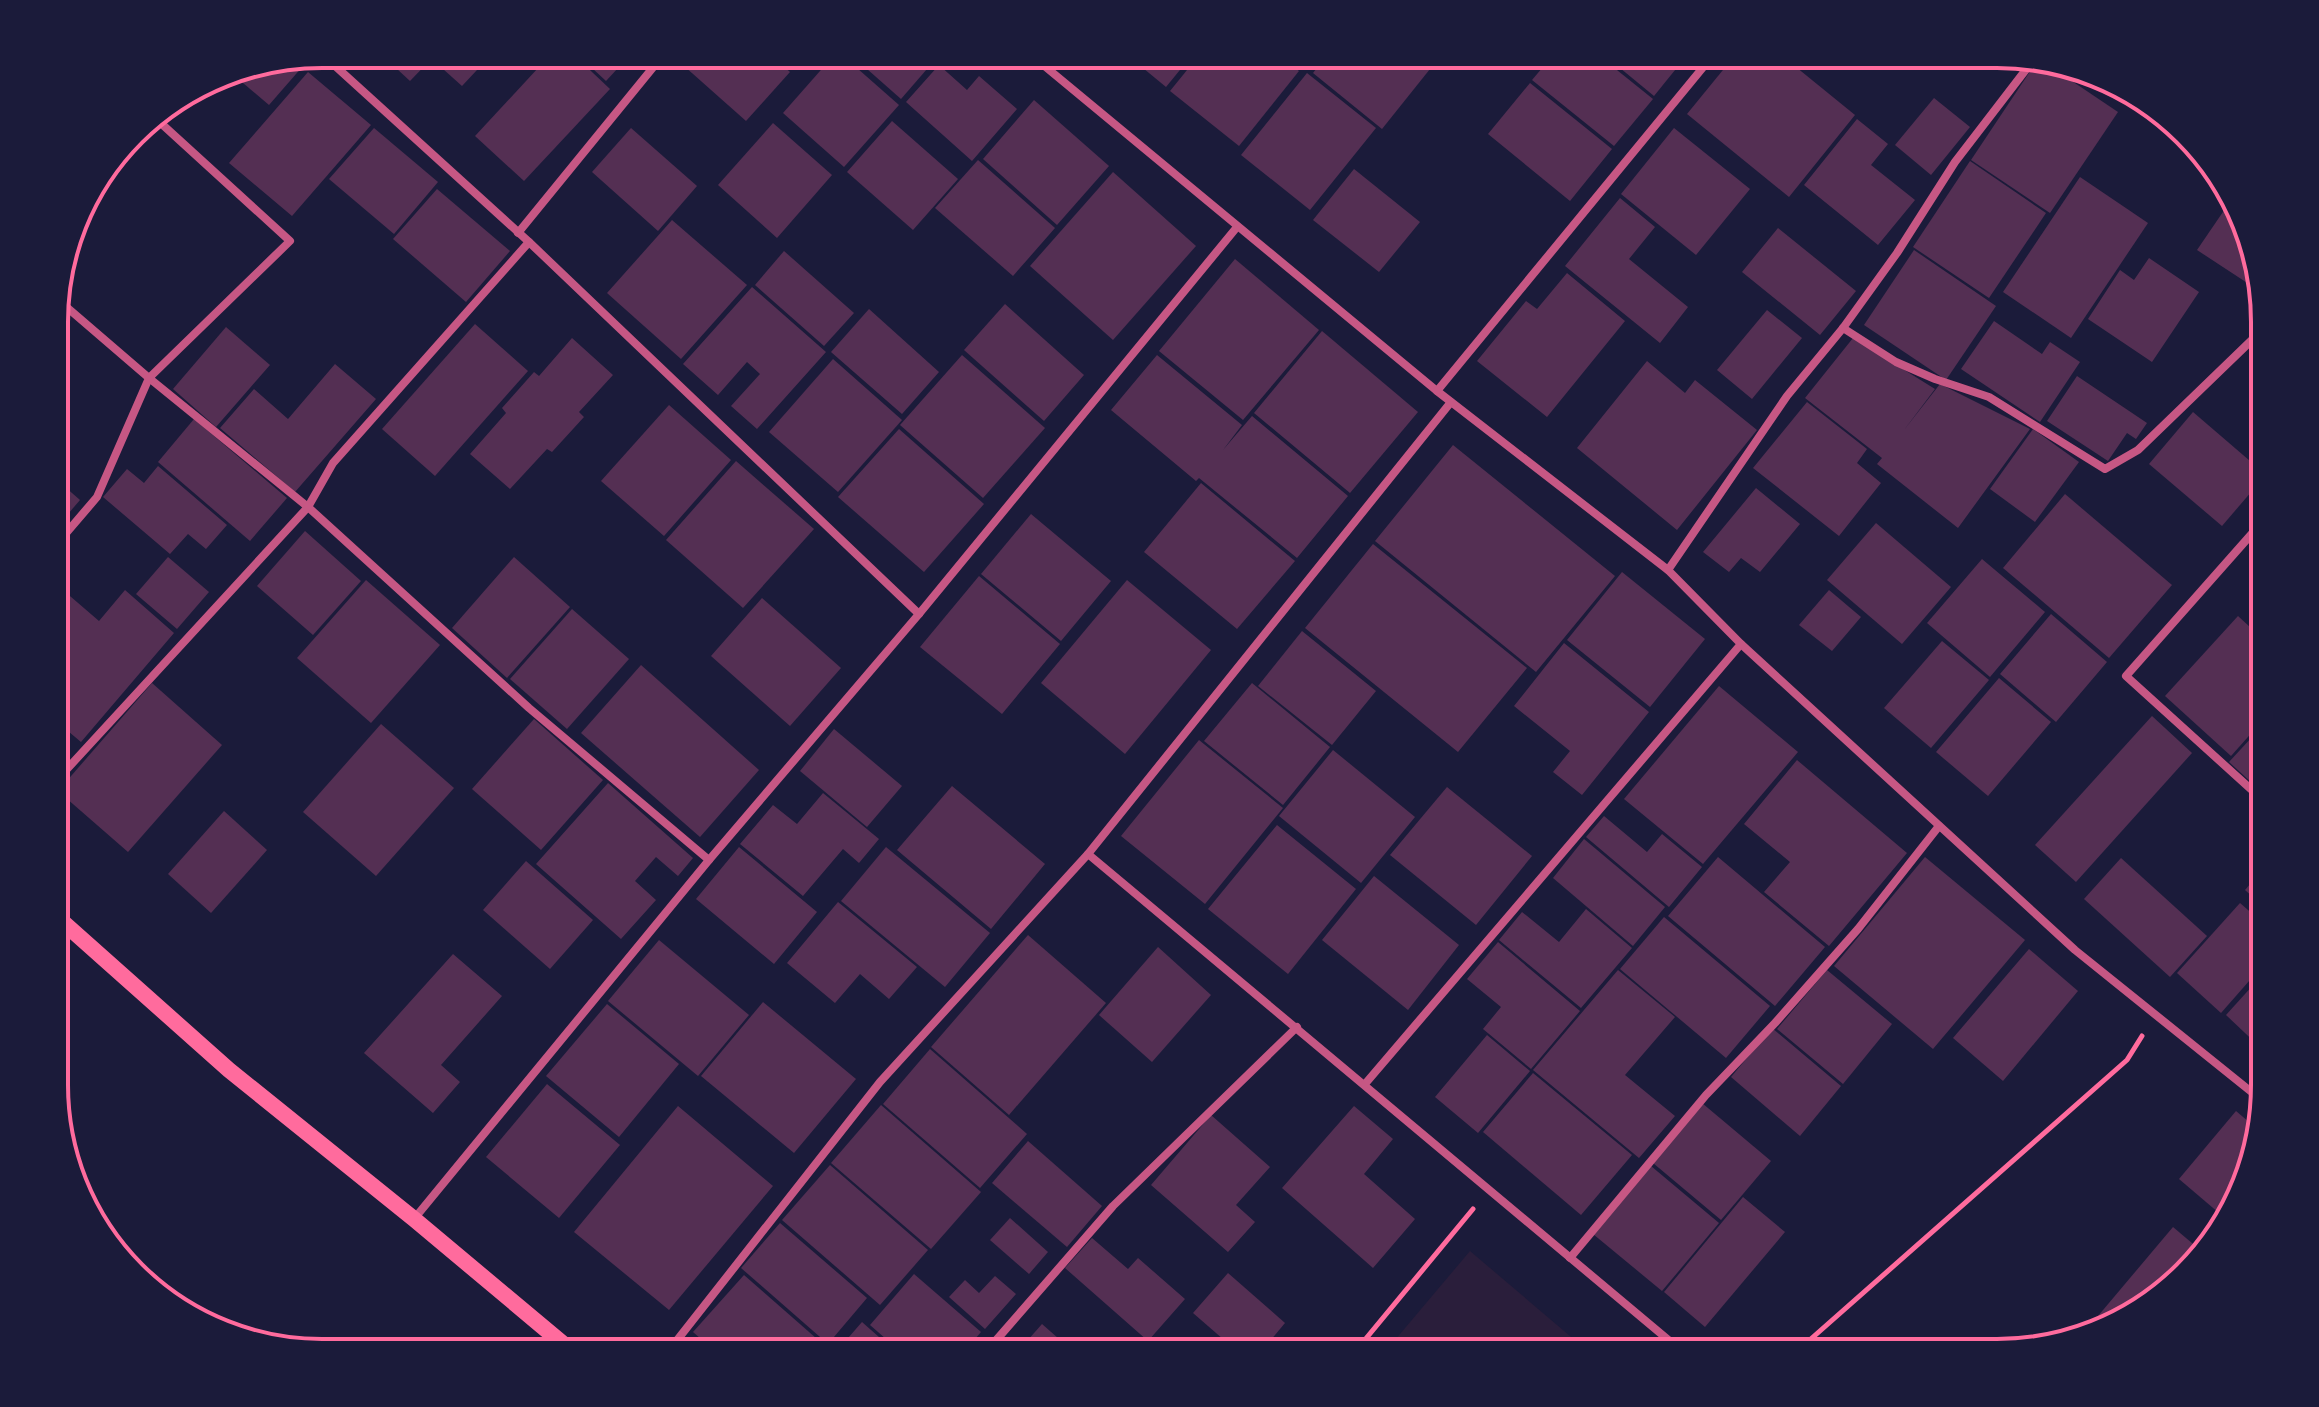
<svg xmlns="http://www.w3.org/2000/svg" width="2319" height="1407" font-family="'Nunito Sans',sans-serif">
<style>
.green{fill:#2a1e3b}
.building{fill:#542f53}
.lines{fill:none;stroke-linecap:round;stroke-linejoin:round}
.path{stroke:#ff6b9d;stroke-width:5}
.minor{stroke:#c65784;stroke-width:8}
.secondary{stroke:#ff6b9d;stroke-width:16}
.rim{fill:none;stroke:#ff6b9d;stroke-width:4}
</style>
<rect width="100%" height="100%" fill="#1b1b3a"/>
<path class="green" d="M1470 1251 1590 1353H1384Z"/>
<g class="building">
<path d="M385 54H436L410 81 383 56Z"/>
<path d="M439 54H492L462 86 433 60Z"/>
<path d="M551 54H573L610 89 524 181 475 136Z"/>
<path d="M577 54H631L606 81Z"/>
<path d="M678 54H770L790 72 746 121 675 58Z"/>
<path d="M773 54H805L791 70Z"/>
<path d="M835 54H841L899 105 844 167 783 113Z"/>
<path d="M850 54H940L901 99Z"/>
<path d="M1126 54H1193L1166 87Z"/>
<path d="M1200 54H1277L1299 71 1239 146 1170 91Z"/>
<path d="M1328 54H1421L1434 64 1382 129 1313 73Z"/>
<path d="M1554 54H1597L1653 99 1614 146 1532 80Z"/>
<path d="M1603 54H1688L1654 96Z"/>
<path d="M1736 54H1780L1855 115 1789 197 1687 114Z"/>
<path d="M295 59 303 66 269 105 230 72Z"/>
<path d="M2035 64 2054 69 2118 112 2050 213 1971 160Z"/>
<path d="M939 65 967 90 979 76 1017 109 972 161 906 102Z"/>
<path d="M308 72 371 125 292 216 229 163Z"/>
<path d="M1307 73 1376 128 1310 210 1241 155Z"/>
<path d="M1530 83 1612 149 1570 201 1488 134Z"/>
<path d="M1934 98 1970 127 1931 175 1895 145Z"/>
<path d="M1034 100 1109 166 1057 225 983 159Z"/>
<path d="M1857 119 1888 144 1871 165 1915 200 1878 245 1804 185Z"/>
<path d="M892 121 958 179 913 230 847 172Z"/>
<path d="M773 123 832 175 777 238 718 185Z"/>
<path d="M374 128 438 182 394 234 329 179Z"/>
<path d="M631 128 697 186 658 231 592 172Z"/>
<path d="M1674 128 1750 189 1696 255 1621 194Z"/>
<path d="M978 160 1055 228 1013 276 935 208Z"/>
<path d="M1970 161 2046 213 1989 298 1913 247Z"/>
<path d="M1354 169 1420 222 1379 272 1313 220Z"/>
<path d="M1113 172 1196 246 1113 340 1030 266Z"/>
<path d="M2080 177 2148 223 2071 338 2003 292Z"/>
<path d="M437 189 510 251 466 302 393 239Z"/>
<path d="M1620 198 1655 227 1629 259 1688 307 1660 343 1565 266Z"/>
<path d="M2227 206 2236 212 2261 292 2197 250Z"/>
<path d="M672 220 747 285 681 359 607 293Z"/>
<path d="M1778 228 1856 291 1820 335 1742 272Z"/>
<path d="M1914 250 1996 306 1946 380 1864 325Z"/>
<path d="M784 251 854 313 824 346 755 285Z"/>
<path d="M2149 258 2199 292 2152 362 2088 319 2120 270 2134 280Z"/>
<path d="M1235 259 1319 330 1243 420 1159 351Z"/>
<path d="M1567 273 1625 321 1547 417 1477 361 1526 301 1537 309Z"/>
<path d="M752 287 826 352 757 429 731 406 760 374 747 362 718 395 683 364Z"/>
<path d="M1005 304 1084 375 1044 421 964 350Z"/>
<path d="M869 309 939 372 902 414 831 352Z"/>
<path d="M1767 310 1802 338 1752 399 1717 370Z"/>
<path d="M1994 321 2042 354 2050 342 2080 362 2040 422 1961 369Z"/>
<path d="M475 324 528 371 435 476 382 429Z"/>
<path d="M226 327 270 365 216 427 173 389Z"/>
<path d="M1322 331 1418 412 1350 493 1254 413Z"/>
<path d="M572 338 613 375 579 412 584 417 552 452 547 449 510 489 470 454 506 413 502 408 534 372 539 376Z"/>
<path d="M1853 338 1935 389 1904 430 1940 384 2030 429 1958 528 1877 464 1882 458 1805 398Z"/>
<path d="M962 355 1045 428 983 498 900 425Z"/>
<path d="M1157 355 1242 425 1223 450 1252 416 1348 496 1297 558 1199 478 1196 481 1111 410Z"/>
<path d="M833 359 902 420 838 492 769 432Z"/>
<path d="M1647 361 1685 393 1695 380 1757 430 1677 530 1577 448Z"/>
<path d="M335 364 376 399 295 492 220 428 254 389 288 419Z"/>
<path d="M2077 376 2147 423 2136 439 2127 433 2108 461 2047 421Z"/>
<path d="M1807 402 1867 449 1857 463 1881 483 1839 536 1753 468Z"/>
<path d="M669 405 731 460 664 536 601 481Z"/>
<path d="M2193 412 2264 473V477L2222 526 2149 464Z"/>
<path d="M194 419 287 498 250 541 158 462Z"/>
<path d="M899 429 984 504 924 572 838 497Z"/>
<path d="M2033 429 2079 462 2035 522 1990 489Z"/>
<path d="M1453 445 1615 576 1536 672 1375 541Z"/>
<path d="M736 461 814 529 743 608 666 540Z"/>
<path d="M158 466 227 525 206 549 188 534 170 554 103 497 127 469 144 483Z"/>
<path d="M56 479 80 500 56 528Z"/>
<path d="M1201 483 1295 561 1237 629 1144 552Z"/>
<path d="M1756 488 1800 524 1760 572 1741 558 1729 572 1703 552Z"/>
<path d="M2065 494 2172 585 2109 658 2003 568Z"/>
<path d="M1031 514 1111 581 1061 641 981 574Z"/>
<path d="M1876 523 1951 587 1902 644 1827 580Z"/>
<path d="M305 531 361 581 313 635 257 586Z"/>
<path d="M1373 544 1527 668 1458 752 1305 628Z"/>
<path d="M168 557 209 592 177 629 136 594Z"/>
<path d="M514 557 570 607 507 678 452 628Z"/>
<path d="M1982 559 2045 612 1990 677 1927 623Z"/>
<path d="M1622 572 1705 639 1650 707 1567 640Z"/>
<path d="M979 576 1060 644 1002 714 920 647Z"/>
<path d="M366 580 440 645 371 723 297 658Z"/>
<path d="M1127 580 1211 650 1125 754 1041 683Z"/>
<path d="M56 584 99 621 125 590 174 633 81 742 56 721Z"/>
<path d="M1829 590 1861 617 1832 651 1799 625Z"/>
<path d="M762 598 841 668 790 726 711 656Z"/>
<path d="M572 609 629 659 567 729 510 679Z"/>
<path d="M2051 614 2107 662 2056 722 2000 674Z"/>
<path d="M2238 616 2264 640V719L2231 756 2165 696Z"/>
<path d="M1302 631 1376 691 1332 745 1258 686Z"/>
<path d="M1942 641 1989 680 1931 748 1884 708Z"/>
<path d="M1564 643 1649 712 1582 795 1553 772 1570 751 1514 706Z"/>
<path d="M641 665 759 770 700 837 581 733Z"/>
<path d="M1999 678 2051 722 1988 796 1936 752Z"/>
<path d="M152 683 222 745 128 852 58 791Z"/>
<path d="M1252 683 1330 747 1283 805 1204 741Z"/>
<path d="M1719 686 1798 752 1703 864 1624 799Z"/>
<path d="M2152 716 2192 753 2076 882 2035 845Z"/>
<path d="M534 719 603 780 541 850 472 789Z"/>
<path d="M381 724 454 788 376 876 303 812Z"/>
<path d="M2264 724V794L2229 762Z"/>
<path d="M834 729 902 786 867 827 800 771Z"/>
<path d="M1199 740 1283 808 1205 904 1121 836Z"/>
<path d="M1333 750 1415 817 1361 883 1279 816Z"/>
<path d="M1797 760 1907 853 1829 946 1764 892 1790 862 1744 824Z"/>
<path d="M608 783 693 858 678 876 656 857 635 881 656 900 621 939 536 864Z"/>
<path d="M952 786 1045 864 991 929 897 850Z"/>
<path d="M1447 787 1532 856 1476 925 1390 855Z"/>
<path d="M823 793 879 839 859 863 843 849 803 896 740 844 773 805 797 824Z"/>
<path d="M224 811 267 850 211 913 168 874Z"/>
<path d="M1604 816 1647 852 1662 834 1702 867 1669 907 1586 837Z"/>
<path d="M1277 825 1356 889 1288 974 1208 909Z"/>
<path d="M1584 839 1665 907 1633 946 1553 878Z"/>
<path d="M739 847 817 912 774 964 696 899Z"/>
<path d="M886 847 990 933 945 987 841 901Z"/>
<path d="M1718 857 1825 947 1775 1006 1668 916Z"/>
<path d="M1925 857 2025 940 1933 1049 1834 966Z"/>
<path d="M2121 858 2207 936 2170 977 2084 899Z"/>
<path d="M526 861 593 920 550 969 483 910Z"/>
<path d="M2264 868V907L2245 890Z"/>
<path d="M1374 876 1459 945 1408 1010 1322 940Z"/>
<path d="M838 902 917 967 889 999 860 974 835 1003 787 963Z"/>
<path d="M2240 903 2264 924V964L2221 1013 2177 973Z"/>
<path d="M1586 909 1632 948 1581 1008 1499 940 1522 912 1559 942Z"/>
<path d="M1664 917 1770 1006 1726 1058 1620 969Z"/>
<path d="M1028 935 1106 1003 1009 1115 931 1047Z"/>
<path d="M659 940 749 1015 698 1076 608 1001Z"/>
<path d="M1498 942 1580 1011 1531 1069 1483 1029 1501 1007 1467 979Z"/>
<path d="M1158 947 1211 995 1152 1062 1099 1015Z"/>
<path d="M2029 949 2078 991 2003 1081 1953 1038Z"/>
<path d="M453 954 502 996 441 1065 460 1082 433 1113 364 1053Z"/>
<path d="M1618 970 1675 1017 1625 1075 1675 1116 1639 1158 1533 1070Z"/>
<path d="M1827 970 1892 1024 1843 1084 1777 1029Z"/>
<path d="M2264 973V1051L2226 1015Z"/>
<path d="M763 1002 856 1079 794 1153 701 1076Z"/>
<path d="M607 1004 679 1064 619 1137 546 1076Z"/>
<path d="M1772 1028 1841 1086 1800 1136 1731 1077Z"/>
<path d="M1487 1035 1530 1071 1478 1133 1435 1097Z"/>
<path d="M930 1049 1027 1134 980 1188 883 1104Z"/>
<path d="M1533 1073 1632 1155 1581 1215 1483 1132Z"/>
<path d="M547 1084 620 1145 559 1218 486 1157Z"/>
<path d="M1702 1103 1771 1161 1721 1220 1653 1163Z"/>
<path d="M881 1105 981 1192 931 1249 831 1163Z"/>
<path d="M678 1106 773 1186 669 1310 574 1232Z"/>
<path d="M1354 1106 1393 1139 1364 1174 1415 1219 1373 1268 1282 1188Z"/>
<path d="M2236 1111 2256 1128 2230 1214 2226 1219 2179 1179Z"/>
<path d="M1211 1115 1270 1167 1236 1205 1255 1222 1228 1252 1151 1185Z"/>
<path d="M1028 1141 1102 1206 1067 1247 992 1183Z"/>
<path d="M830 1165 928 1250 880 1305 782 1220Z"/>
<path d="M1651 1166 1719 1223 1662 1291 1593 1234Z"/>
<path d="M1743 1197 1785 1232 1705 1327 1664 1292Z"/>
<path d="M1010 1218 1048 1252 1029 1274 990 1240Z"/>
<path d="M780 1223 867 1298 828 1344 741 1268Z"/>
<path d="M2173 1227 2199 1249 2131 1317 2107 1324 2098 1316Z"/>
<path d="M1092 1238 1128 1269 1138 1258 1185 1299 1148 1341 1065 1268Z"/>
<path d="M1228 1273 1285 1323 1260 1353H1239L1193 1313Z"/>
<path d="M914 1274 981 1332 963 1353H902L870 1325Z"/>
<path d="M744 1275 833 1353H717L693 1332Z"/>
<path d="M995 1276 1016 1294 985 1329 949 1297 965 1280 979 1293Z"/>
<path d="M862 1322 897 1353H835Z"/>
<path d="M1042 1324 1075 1353H1024L1020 1349Z"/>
<path d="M1904 1342 1916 1352H1895Z"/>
</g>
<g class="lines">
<g class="path">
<path d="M1354 1353 1473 1209"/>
<path d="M1795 1353 2127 1060 2142 1036"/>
</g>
<g class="minor">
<path d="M322 54 529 242 919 614"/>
<path d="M1030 54 1437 391 1668 570 1741 644 2075 950 2264 1102"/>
<path d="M153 116 290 241 149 378 308 507 529 708 709 860"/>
<path d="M518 233 664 54"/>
<path d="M56 298 149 378 97 497 56 545"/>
<path d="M1843 328 1896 362 1935 379 1989 397 2105 469 2138 450 2256 336"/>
<path d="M1437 391 1714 54"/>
<path d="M2264 520 2126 676 2264 801"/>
<path d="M1668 570 1787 396 1843 328 1897 253 1955 162 2031 63"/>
<path d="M56 781 308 507 333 463 529 242"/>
<path d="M1088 854 1684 1353"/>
<path d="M1365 1084 1741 644"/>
<path d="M414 1219 709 860 919 614 1237 227"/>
<path d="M1570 1258 1706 1095 1775 1023 1858 929 1939 826"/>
<path d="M667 1353 880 1082 1088 854 1451 402"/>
<path d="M985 1353 1113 1206 1297 1027"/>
</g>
<path class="secondary" d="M56 916 229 1070 414 1219 574 1353"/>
</g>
<path d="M0 0H2319V1407H0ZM322 68H1997A254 254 0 0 1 2251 322V1085A254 254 0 0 1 1997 1339H322A254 254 0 0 1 68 1085V322A254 254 0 0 1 322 68Z" fill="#1b1b3a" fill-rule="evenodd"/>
<path class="rim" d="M322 68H1997A254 254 0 0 1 2251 322V1085A254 254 0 0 1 1997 1339H322A254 254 0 0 1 68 1085V322A254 254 0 0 1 322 68Z"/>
</svg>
